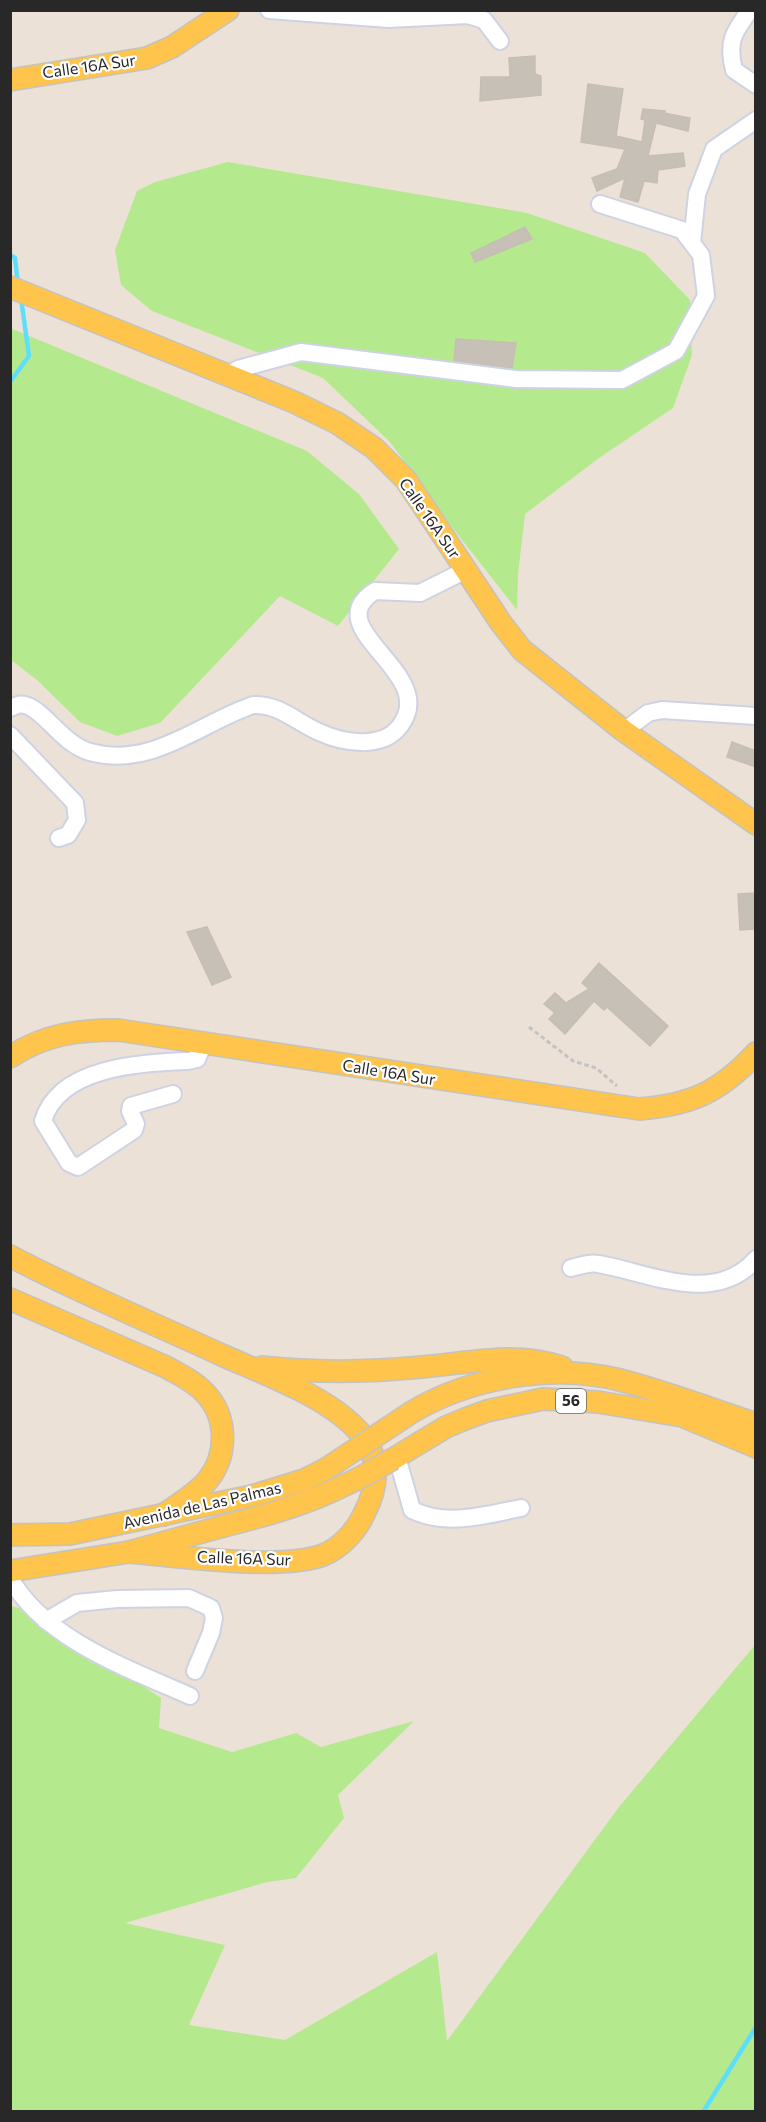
<svg xmlns="http://www.w3.org/2000/svg" width="766" height="2122" font-family="Commissioner,sans-serif">
<style>
.green{fill:#b5e98e}
.lines{fill:none;stroke-linecap:round;stroke-linejoin:round}
.stream{stroke:#5fdefa;stroke-width:4.5}
.building{fill:#c6c0b7;stroke:#c7beb1;stroke-width:1.5}
.minor-casing{stroke:#cdd3e3;stroke-width:20}
.major-casing{stroke:#c3c3c3;stroke-width:24}
.path{stroke:#c3c3c3;stroke-width:3;stroke-dasharray:4.5 3;stroke-linecap:butt}
.minor{stroke:#fff;stroke-width:16}
.major{stroke:#fec44b;stroke-width:21}
.major-bridge-casing{stroke:#c3c3c3;stroke-width:24;stroke-linecap:butt}
.major-bridge{stroke:#fec44b;stroke-width:21}
.labels{text-anchor:middle;stroke-width:4.5;stroke-linejoin:round;paint-order:stroke}
.shield{fill:#fff;stroke:#686868;stroke-width:1.5}
.shield-label{font-size:15px;font-weight:bold;fill:#282828}
.street-label{font-size:16px;fill:#282828;stroke:#fff}
</style>
<rect width="100%" height="100%" fill="#ece1d7"/>
<g class="green">
<path d="M228 162 527 213 645 253 690 300 692 355 673 408 599 458 525 514 518 574 517 610 455 531 390 442 323 378 152 311 121 285 115 250 137 191 155 182Z"/>
<path d="M10 328 307 451 359 494 399 549 338 626 280 596 160 723 117 736 80 722 37 680 11 660Z"/>
<path d="M10 1606C38 1608 132 1679 161 1698L159 1728 232 1752 296 1733 321 1747 414 1721 338 1795 344 1818 296 1878 267 1882 125 1923 225 1945 189 2025 285 2040 437 1952 447 2041 619 1807 755 1645V2111H11Z"/>
</g>
<g class="lines">
<g class="stream">
<path d="M10 255 15 258 18 284"/>
<path d="M10 382 29 356 21 298"/>
<path d="M703 2112 756 2027"/>
</g>
</g>
<g class="building">
<path d="M535 56V74L541 76V95L480 101 481 77H510L509 58Z"/>
<path d="M588 84 623 89 616 136 642 142 645 120 641 119 643 109 665 111 664 113 690 118 688 131 656 123 648 156 683 153 685 166 658 170 657 183 644 181 638 202 620 197 625 178 597 191 592 178 617 169 625 149 581 142Z"/>
<path d="M525 227 532 239 475 262 471 253Z"/>
<path d="M456 339 516 343 512 368 454 361Z"/>
<path d="M732 742 756 751V767L727 757Z"/>
<path d="M755 893 756 929 740 930 738 894Z"/>
<path d="M207 927 231 977 212 985 187 932Z"/>
<path d="M599 963 668 1026 650 1046 607 1007 604 1010 594 1001 565 1034 549 1019 555 1013 544 1004 555 993 566 1003 589 989 582 983Z"/>
</g>
<g class="lines">
<g class="minor-casing">
<g id="minor">
<path d="M269 10 389 19 468 15 484 20 500 41"/>
<path d="M750 10C733 33 727 42 734 70L756 85"/>
<path d="M692 243 697 194 714 149 756 120"/>
<path d="M228 375 238 369 301 352 516 379 622 380 676 351 706 296 701 255 682 230 600 204"/>
<path d="M10 708C17 705 21 703 28 706 46 713 64 745 90 752 151 769 198 724 253 705 280 704 296 722 319 732 343 743 382 750 400 726 441 673 315 629 375 591L420 593 466 570"/>
<path d="M624 731 648 713 662 710 756 716"/>
<path d="M10 735 75 803 77 820 68 835 59 838"/>
<path d="M173 1094 131 1106 130 1111 136 1124 134 1130 78 1167 69 1163 43 1121C59 1066 142 1063 188 1061L197 1059 203 1045"/>
<path d="M571 1268C580 1266 590 1262 598 1264 648 1272 714 1307 756 1259"/>
<path d="M397 1457 412 1510C447 1527 485 1515 521 1508"/>
<path d="M10 1578C44 1639 129 1669 190 1696"/>
<path d="M46 1621 77 1603 117 1599 189 1598 211 1608 214 1618 211 1633 195 1671"/>
</g>
</g>
<g class="major-casing">
<g id="major">
<path d="M10 80 147 58 172 47 228 10"/>
<path d="M10 287 294 402 337 423 374 448 406 480 501 623 522 650 624 731 756 824"/>
<path d="M10 1057C45 1034 78 1030 118 1030L639 1109C691 1105 720 1092 756 1053"/>
<path d="M10 1256C80 1293 153 1323 224 1356 267 1375 331 1398 361 1434 381 1458 378 1488 364 1514 356 1531 341 1548 323 1555 280 1571 178 1556 129 1552"/>
<path d="M10 1299 166 1367C180 1375 194 1381 205 1393 228 1417 228 1456 207 1481 195 1495 177 1505 163 1515"/>
<path d="M262 1367C315 1373 370 1372 422 1367 470 1363 515 1351 562 1367"/>
<path d="M412 1412C471 1377 553 1363 620 1380 666 1392 711 1409 756 1424"/>
<path d="M393 1459 446 1427 465 1419 487 1411 543 1399 598 1402 682 1416 756 1447"/>
<path d="M10 1535 70 1534 252 1496"/>
<path d="M10 1571 129 1552 235 1523"/>
</g>
</g>
<path class="path" d="M529 1027 573 1061 596 1068 617 1086"/>
<use href="#minor" class="minor"/>
<use href="#major" class="major"/>
<g class="major-bridge-casing">
<g id="major-bridge">
<path d="M252 1496 304 1480 326 1469 412 1412"/>
<path d="M235 1523C296 1508 338 1492 393 1459"/>
</g>
</g>
<use href="#major-bridge" class="major-bridge"/>
</g>
<g class="labels">
<rect class="shield" x="556" y="1389" width="30" height="24" rx="4.5"/>
<g class="shield-label">
<text x="571" y="1406">56</text>
</g>
<g class="street-label">
<text transform="translate(89 66) rotate(-8)" y="6">Calle 16A Sur</text>
<text transform="translate(430 518) rotate(55)" y="6">Calle 16A Sur</text>
<text transform="translate(389 1072) rotate(9)" y="6">Calle 16A Sur</text>
<text transform="translate(202 1505) rotate(-13)" y="6">Avenida de Las Palmas</text>
<text transform="translate(244 1558) rotate(2)" y="6">Calle 16A Sur</text>
</g>
</g>
<rect width="766" height="2122" fill="none" stroke="#282828" stroke-width="24"/>
</svg>
